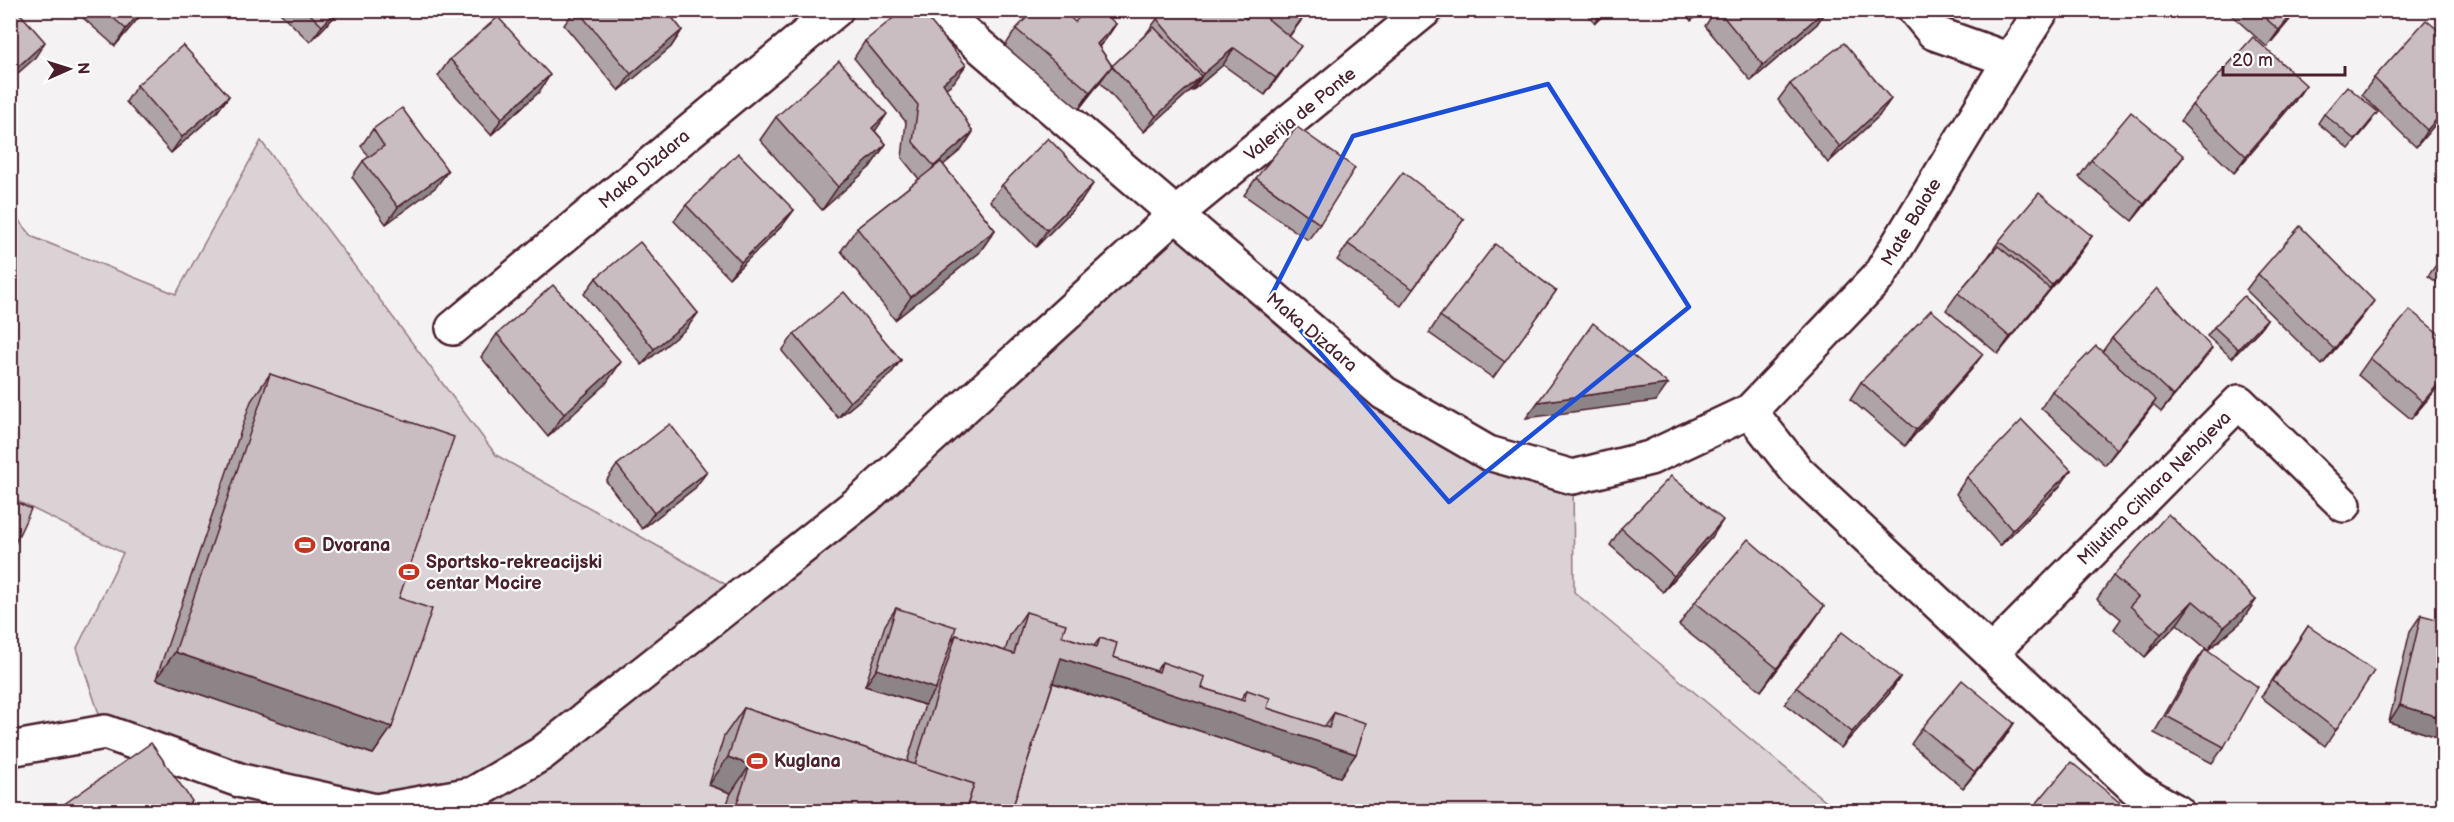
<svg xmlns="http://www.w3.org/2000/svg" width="2454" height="822" font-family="'Balsamiq Sans',sans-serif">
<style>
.green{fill:#dbd2d5;stroke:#927880;stroke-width:1.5}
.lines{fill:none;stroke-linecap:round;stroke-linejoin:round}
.street-casing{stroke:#4a1f2b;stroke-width:38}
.street{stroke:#fff;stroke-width:33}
.wall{fill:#aea3a6;stroke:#4a1f2b;stroke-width:1.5}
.shaded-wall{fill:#8d8487;stroke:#4a1f2b;stroke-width:1.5}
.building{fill:#cabdc1;stroke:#4a1f2b;stroke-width:1.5}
.marked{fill:none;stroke:#1d4ed8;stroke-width:4.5;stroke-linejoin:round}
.labels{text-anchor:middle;stroke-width:4.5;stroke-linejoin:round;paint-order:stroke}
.street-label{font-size:18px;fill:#4a1f2b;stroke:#fff}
.poi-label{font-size:18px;font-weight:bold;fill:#4a1f2b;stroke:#fff;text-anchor:start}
</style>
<rect width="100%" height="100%" fill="#f4f2f2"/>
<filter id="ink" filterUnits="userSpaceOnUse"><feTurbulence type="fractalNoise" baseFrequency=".0167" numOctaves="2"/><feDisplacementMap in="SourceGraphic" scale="12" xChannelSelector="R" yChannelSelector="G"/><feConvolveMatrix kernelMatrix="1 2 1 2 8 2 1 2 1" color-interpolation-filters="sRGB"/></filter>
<g filter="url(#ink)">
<path class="green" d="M261 141 496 455 739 592 1175 215 1384 393 1573 477 1574 592 1837 811 375 812 105 732 77 648 123 553 11 498 10 210 33 237 176 294Z"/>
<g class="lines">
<g class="street-casing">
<g id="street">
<path d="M938 10 1384 393 1488 453 1573 477 1650 458 1750 411 1879 276 2010 60 2042 10"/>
<path d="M1915 10 1934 33 2010 60"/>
<path d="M453 328 836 10"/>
<path d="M1750 411 1797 471 2135 788 2177 812"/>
<path d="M1991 653 2239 402 2344 505"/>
<path d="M10 749 105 732 242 781 376 811 473 794 541 754 866 497 1175 215 1425 10"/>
</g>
</g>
<use href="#street" class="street"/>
</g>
<g class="wall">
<path d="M74 10H145L115 46Z"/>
<path d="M277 10H341L310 42Z"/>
<path d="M575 10H666L682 30 671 47 619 91 564 25Z"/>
<path d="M1254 10H1309L1289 36V62L1265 95 1223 65 1192 91 1191 90 1144 132 1100 82 1079 109 1005 46 1016 29 1075 22 1116 24 1105 40 1099 47 1112 66 1146 34 1157 19H1246Z"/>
<path d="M1584 10H1609L1595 23Z"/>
<path d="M1683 10H1703L1691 21Z"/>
<path d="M1716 10H1826L1817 24 1751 81 1705 26Z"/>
<path d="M2226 10H2298L2267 47Z"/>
<path d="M865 41 954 82 946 88 962 149 943 165 995 230 979 253 895 320 841 251 857 228 919 179 902 158 906 122 854 58Z"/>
<path d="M450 59 539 92 491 135 438 76Z"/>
<path d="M2374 78 2444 114 2416 147 2362 95Z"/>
<path d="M1790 84 1879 116 1828 163 1778 100Z"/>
<path d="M137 85 229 96 217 112 171 153 126 102Z"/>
<path d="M2295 101 2234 173 2180 121 2192 105Z"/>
<path d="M2324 114 2372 121 2349 149 2318 123Z"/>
<path d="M776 117 875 131 886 144 870 167 822 210 760 140Z"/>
<path d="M373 129 436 187 386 224 352 177 363 161 369 157 361 146Z"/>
<path d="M2091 160 2172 172 2132 221 2079 177Z"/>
<path d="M1256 178 1320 224 1308 240 1244 195Z"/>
<path d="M1002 185 1082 200 1036 247 990 201Z"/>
<path d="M686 205 794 210 782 226 729 278 674 221Z"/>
<path d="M1464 219 1401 306 1337 260 1348 244Z"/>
<path d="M2092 236 2080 253 1998 354 1946 310 1958 293 1988 257 1999 241Z"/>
<path d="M2444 254V287L2428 276Z"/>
<path d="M2258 274 2362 317 2322 365 2246 290Z"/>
<path d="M596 278 698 313 686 329 642 365 584 294Z"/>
<path d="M1556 291 1493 378 1429 333 1440 316Z"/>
<path d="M2267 319 2261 328 2232 358 2207 336 2214 327Z"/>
<path d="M497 334 605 385 548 437 481 357Z"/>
<path d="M794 334 901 360 889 376 838 418 782 351Z"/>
<path d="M2112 338 2201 364 2161 412 2153 405 2144 417 2105 465 2041 408 2052 391 2102 352Z"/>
<path d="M2370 358 2444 380 2411 419 2358 375Z"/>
<path d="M1971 370 1905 446 1850 399 1861 382Z"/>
<path d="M270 374 399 598 392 727 373 754 156 679 251 401Z"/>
<path d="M617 465 695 488 642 529 606 481Z"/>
<path d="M2071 470 2060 486 2000 546 1956 494 1967 477Z"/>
<path d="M1621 528 1712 537 1663 592 1610 545Z"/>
<path d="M2113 576 2256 600 2240 623 2208 650 2177 624 2145 657 2114 629 2121 619 2097 599Z"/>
<path d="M1695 602 1808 629 1761 691 1679 625Z"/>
<path d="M896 608 951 642 956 635 1005 651 1010 635 1026 612 1062 636 1094 646 1100 638 1113 657 1156 671 1162 662 1202 688 1240 700 1247 690 1267 708 1324 727 1334 713 1356 754 1340 777 1053 683 1011 812H724L731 793 709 785 724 736 744 708 907 762 925 705 865 686 885 625Z"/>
<path d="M2421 615 2444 739 2389 722 2410 631Z"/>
<path d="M2308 626 2336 730 2325 746 2261 697Z"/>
<path d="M2205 649 2224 747 2212 763 2154 733 2193 666Z"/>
<path d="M1900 677 1889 694 1841 748 1785 704 1796 687Z"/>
<path d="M2014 723 2003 740 1963 788 1911 744 1922 728Z"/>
</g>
<g class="shaded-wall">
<path d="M142 10H145L115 46 126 29Z"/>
<path d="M337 10H341L310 42 322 26Z"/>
<path d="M1308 10H1309L1289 37 1305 14Z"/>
<path d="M1603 10H1609L1595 23Z"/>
<path d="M1698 10H1703L1691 21Z"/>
<path d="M1825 10H1826L1817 24 1751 81 1763 65Z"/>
<path d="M2296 10H2298L2267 47 2279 30Z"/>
<path d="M1116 24 1105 40 1085 60 1097 44Z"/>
<path d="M682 30 671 47 619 91 631 74Z"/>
<path d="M45 42 34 59 10 80V74Z"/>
<path d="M1301 46 1289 62 1265 95 1276 78Z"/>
<path d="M1234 48 1223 65 1192 91 1203 74Z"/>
<path d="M966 65 954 82 931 100 943 83Z"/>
<path d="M1112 66 1100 82 1079 109 1090 92Z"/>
<path d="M550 75 539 92 491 135 502 118Z"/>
<path d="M1201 76 1189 92 1144 132 1156 116Z"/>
<path d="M2306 85 2295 101 2234 173 2246 156Z"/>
<path d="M229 96 217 112 171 153 182 137Z"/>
<path d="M1891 99 1879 116 1828 163 1840 147Z"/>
<path d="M2444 111V114L2416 147 2427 130Z"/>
<path d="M887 114 871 137 872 128Z"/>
<path d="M973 132 962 149 922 183 934 166Z"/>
<path d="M886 144 870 167 822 210 838 187Z"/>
<path d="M2184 156 2172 172 2132 221 2144 204Z"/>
<path d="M448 171 436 187 386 224 398 207Z"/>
<path d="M1093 184 1082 200 1036 247 1047 230Z"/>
<path d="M794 210 782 226 729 278 741 262Z"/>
<path d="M995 230 979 253 895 320 911 297Z"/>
<path d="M2092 236 2080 253 1998 354 2010 337Z"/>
<path d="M2374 301 2362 317 2322 365 2334 349Z"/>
<path d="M698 313 686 329 642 365 654 349Z"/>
<path d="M2267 319 2261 328 2232 358 2238 349Z"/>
<path d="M2212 348 2201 364 2161 412 2173 396Z"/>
<path d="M1983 354 1971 370 1905 446 1916 430Z"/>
<path d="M901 360 889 376 838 418 850 402Z"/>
<path d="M621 362 605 385 548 437 564 414Z"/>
<path d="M2444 377V380L2411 419 2423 402Z"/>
<path d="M1668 384 1656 401 1526 418 1538 402Z"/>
<path d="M2156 400 2144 417 2105 465 2117 449Z"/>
<path d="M2071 470 2060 486 2000 546 2012 530Z"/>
<path d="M707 472 695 488 642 529 654 513Z"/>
<path d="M1723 520 1712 537 1663 592 1674 576Z"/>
<path d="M2256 600 2240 623 2208 650 2224 627Z"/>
<path d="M2193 601 2177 624 2145 657 2161 634Z"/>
<path d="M1824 606 1808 629 1761 691 1777 668Z"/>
<path d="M175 652 392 727 373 754 156 679Z"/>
<path d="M1061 658 1356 754 1340 777 1045 680Z"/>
<path d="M877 669 936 689 925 705 865 686Z"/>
<path d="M1900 677 1889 694 1841 748 1852 732Z"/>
<path d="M2400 705 2444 719V739L2389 722Z"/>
<path d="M2014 723 2003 740 1963 788 1975 772Z"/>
<path d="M728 757 750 765 731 793 709 785Z"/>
<path d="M192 801 184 812H177Z"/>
</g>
<g class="building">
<path d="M10 10H17L45 42 10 74Z"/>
<path d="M104 10H142L126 29Z"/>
<path d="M306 10H337L322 26Z"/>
<path d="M577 10H666L682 30 631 74Z"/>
<path d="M903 10H921L966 65 943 83 973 132 934 166 913 142 918 105 865 41Z"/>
<path d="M1034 10H1062L1075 22 1086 10H1101L1116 24 1097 44 1112 66 1090 92 1016 29Z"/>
<path d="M1167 10H1239L1246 19 1254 10H1257L1301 46 1276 78 1234 48 1203 74 1157 19Z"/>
<path d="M1300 10H1308L1305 14Z"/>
<path d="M1718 10H1825L1763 65Z"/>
<path d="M2256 10H2296L2279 30Z"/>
<path d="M498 17 550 75 502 118 450 59Z"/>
<path d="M2426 20 2444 35V111L2427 130 2374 78Z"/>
<path d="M1154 27 1201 76 1156 116 1112 66Z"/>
<path d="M2253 37 2306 85 2246 156 2192 105Z"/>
<path d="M1844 43 1891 99 1840 147 1790 84Z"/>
<path d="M183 45 229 96 182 137 137 85Z"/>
<path d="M839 61 887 114 872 128 886 144 838 187 776 117Z"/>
<path d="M2347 86 2378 112 2355 140 2324 114Z"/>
<path d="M402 108 448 171 398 207 363 161 384 146 373 129Z"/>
<path d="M2131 112 2184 156 2144 204 2091 160Z"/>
<path d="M1297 127 1355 168 1320 224 1256 178Z"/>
<path d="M1048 138 1093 184 1047 230 1002 185Z"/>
<path d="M738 153 794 210 741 262 686 205Z"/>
<path d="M941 162 995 230 911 297 857 228Z"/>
<path d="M1403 172 1464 219 1413 289 1348 244Z"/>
<path d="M2039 193 2092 236 2052 285 1999 241Z"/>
<path d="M2300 226 2374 301 2334 349 2258 274Z"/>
<path d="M640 242 698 313 654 349 596 278Z"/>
<path d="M1495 244 1556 291 1505 362 1440 316Z"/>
<path d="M1998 246 2050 289 2010 337 1958 293Z"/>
<path d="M2444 254V263L2440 260Z"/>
<path d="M553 285 621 362 564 414 497 334Z"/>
<path d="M2157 288 2212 348 2173 396 2112 338Z"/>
<path d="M844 292 901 360 850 402 794 334Z"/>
<path d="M2244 296 2267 319 2238 349 2214 327Z"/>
<path d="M1931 310 1983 354 1916 430 1861 382Z"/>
<path d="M2410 310 2444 338V377L2423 402 2370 358Z"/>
<path d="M1593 323 1668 384 1538 402Z"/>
<path d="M2096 346 2156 400 2117 449 2052 391Z"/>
<path d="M270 374 454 437 399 598 432 609 392 727 175 652Z"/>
<path d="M2022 420 2071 470 2012 530 1967 477Z"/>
<path d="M670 424 707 472 654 513 617 465Z"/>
<path d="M1671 476 1723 520 1674 576 1621 528Z"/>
<path d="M10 499 31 509 10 554Z"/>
<path d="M2168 514 2256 600 2224 627 2193 601 2161 634 2130 606 2138 597 2113 576Z"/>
<path d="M1748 539 1824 606 1777 668 1695 602Z"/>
<path d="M896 608 956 627 936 689 877 669Z"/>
<path d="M1026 612 1066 624 1062 636 1097 647 1100 638 1117 643 1113 657 1159 672 1162 662 1205 677 1202 688 1244 701 1247 690 1270 698 1267 708 1329 728 1334 713 1366 723 1356 754 1061 658 1011 812H965L974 784 915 765 956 635 1014 654Z"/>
<path d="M2421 615 2444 621V719L2400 705Z"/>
<path d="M2308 626 2374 671 2336 730 2273 681Z"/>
<path d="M1842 632 1900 677 1852 732 1796 687Z"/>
<path d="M2205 649 2258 687 2224 747 2166 716Z"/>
<path d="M1962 680 2014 723 1975 772 1922 728Z"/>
<path d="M744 708 974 784 965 812H734L750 765 728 757Z"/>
<path d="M151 743 192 801 177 812H53Z"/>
<path d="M2071 762 2124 806 2119 812H2033L2031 810Z"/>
</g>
</g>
<path class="marked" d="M1548 84 1689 307 1449 502 1271 296 1353 136Z"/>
<defs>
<g id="stadium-bare" transform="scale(1.62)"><path d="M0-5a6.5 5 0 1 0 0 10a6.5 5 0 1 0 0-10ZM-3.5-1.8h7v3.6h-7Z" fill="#c8321e" stroke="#fff" stroke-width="2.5" paint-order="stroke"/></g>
</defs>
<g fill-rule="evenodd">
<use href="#stadium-bare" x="305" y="545"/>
<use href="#stadium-bare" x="409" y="572"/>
<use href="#stadium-bare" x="757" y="761"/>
</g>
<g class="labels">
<g class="street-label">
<text transform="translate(1300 114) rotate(-39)" y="6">Valerija de Ponte</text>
<text transform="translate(644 169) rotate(-40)" y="6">Maka Dizdara</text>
<text transform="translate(1911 222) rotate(-59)" y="6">Mate Balote</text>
<text transform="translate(1312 332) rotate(40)" y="6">Maka Dizdara</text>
<text transform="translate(2154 488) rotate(-45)" y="6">Milutina Cihlara Nehajeva</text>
</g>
<g class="poi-label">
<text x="322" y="551">Dvorana</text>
<text x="426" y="568">Sportsko-rekreacijski<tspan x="426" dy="21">centar Mocire</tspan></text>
<text x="774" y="767">Kuglana</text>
</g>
</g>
<rect width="2454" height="822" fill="none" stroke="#fff" stroke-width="36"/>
<rect x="18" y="18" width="2418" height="786" fill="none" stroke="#4a1f2b" stroke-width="2" filter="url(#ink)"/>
<g transform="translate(69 69) rotate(87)" stroke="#ffffff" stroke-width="4.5" paint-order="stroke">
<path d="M0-4.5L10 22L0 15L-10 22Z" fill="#4a1f2b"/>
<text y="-9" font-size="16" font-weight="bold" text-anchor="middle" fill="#4a1f2b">N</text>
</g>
<path d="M2223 66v9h122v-9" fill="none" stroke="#4a1f2b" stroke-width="3"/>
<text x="2232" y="66" font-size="18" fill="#4a1f2b" stroke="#ffffff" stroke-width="4.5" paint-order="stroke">20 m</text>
</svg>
